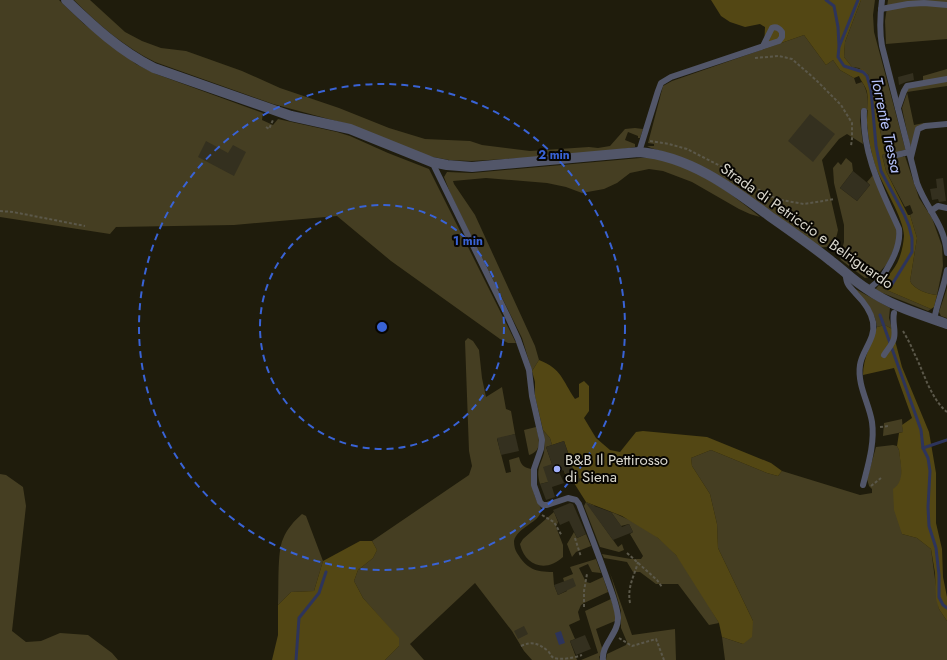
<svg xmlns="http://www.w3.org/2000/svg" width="947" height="660" font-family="Jost,sans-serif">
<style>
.green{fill:#453e22}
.forest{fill:#534714}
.water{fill:#2d345b}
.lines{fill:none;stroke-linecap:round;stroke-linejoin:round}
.stream{stroke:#2d345b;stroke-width:3}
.building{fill:#34301f}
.path{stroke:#5b584a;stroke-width:2;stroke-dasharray:3 2;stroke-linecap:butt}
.service{stroke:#525669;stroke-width:6}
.tertiary{stroke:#525669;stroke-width:10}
.ring{fill:none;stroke:#3963d6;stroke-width:2;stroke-dasharray:7 5}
.poi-dot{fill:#a3b2fd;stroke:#080602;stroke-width:1.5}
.labels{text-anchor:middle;stroke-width:4;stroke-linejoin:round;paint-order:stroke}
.street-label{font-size:15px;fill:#dad8ce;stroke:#080602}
.poi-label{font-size:15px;fill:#dad8ce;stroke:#080602;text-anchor:start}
.water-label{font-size:16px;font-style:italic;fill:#b4c0f8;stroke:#080602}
.centre{fill:#3963d6;stroke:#080602;stroke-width:2}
.ring-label{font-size:12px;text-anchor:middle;font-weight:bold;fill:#3963d6;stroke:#080602;stroke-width:4;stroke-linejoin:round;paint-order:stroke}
</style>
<rect width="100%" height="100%" fill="#1f1c0c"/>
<g class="green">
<path d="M0 0H59L84 24 136 64 156 74 263 113 262 120 273 125 278 119 337 132 350 136 388 153 429 169 516 343H508L500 339 391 261 337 216 234 225 116 227 110 234 0 217Z"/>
<path d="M74 0H90L125 32 142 41 161 48 186 51 242 71 280 88 339 108 389 128 425 139 470 141 482 145 530 151 589 147 598 148 610 146 625 129 635 128 643 129 640 138H638V136L628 132 625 140 635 144V147L594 154 471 161 449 160 428 156 351 125 273 104 155 62C124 47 98 24 74 0Z"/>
<path d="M861 0H875L873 15 874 32 905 148V150L900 151 903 157 905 156 919 198 932 218 942 246 943 266 937 295C928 294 914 290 910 281L917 238 910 215 913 213 910 205 905 207 886 171 882 155 885 154 879 125 884 123 868 74 859 68 852 67 844 57 845 42Z"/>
<path d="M888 0H947V39L886 44 885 21Z"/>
<path d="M804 35 826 65 833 60 840 70 854 78 856 84 862 82C868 91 868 99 868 110L861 109 860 121 863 144 847 134 839 139 822 160 838 230C836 241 832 249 820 247L677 156 651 148 647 146H654V144L648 143 663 86 672 81Z"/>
<path d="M947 69V86L907 92 914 125 924 123V124L916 127 913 143 910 146 902 108 907 93H900L904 86 923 81V76Z"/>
<path d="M640 158C645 158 651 158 656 158 692 164 732 194 760 217L750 214 739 209 692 182 663 171 649 169 630 173 617 183 604 189 582 193 566 187 547 183 486 178 453 181 454 184 475 215 535 346 539 360 532 371 522 338 451 195 444 177 447 172 472 173Z"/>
<path d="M846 158 852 163 853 171 840 188 857 201 870 185 867 182 873 175 897 230 896 244 890 258 886 265 876 276 865 278 841 260 840 257 844 242V225L834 183 833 168 838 162 841 165Z"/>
<path d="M883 280 882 288 931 309 928 311 875 290Z"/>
<path d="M850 286 890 308 889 318 892 329 885 325 877 327C875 309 863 298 850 286Z"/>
<path d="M947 288V318L941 316 939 312Z"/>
<path d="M468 338 473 341 479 350 482 378 486 397 502 387 506 409 511 411 515 434 497 439 506 473 511 472 509 460 519 457C521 465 523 467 531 469 532 478 532 490 536 499 537 503 541 505 541 510 541 522 517 527 514 541 514 546 515 550 517 553 527 569 535 572 553 572L554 585 558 595 567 591 563 578 573 574 570 567 596 559 601 573 592 572 588 564 579 568 586 582 590 583 603 577 608 592 584 603 581 605 578 612 580 620 569 625 575 639 570 641 577 660H532L524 651 512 631 475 583 410 644 424 660H385L399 646V639L363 598 354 581 358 570 373 558 377 550 372 541 469 475 472 466 469 451 465 341Z"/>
<path d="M902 419 903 432 883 436 884 423Z"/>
<path d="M536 427C539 438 543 451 529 455L524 430Z"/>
<path d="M543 430 550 438 552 445 546 447 552 464 548 482 540 484C536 468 540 467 544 453 545 445 544 438 543 430Z"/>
<path d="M893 445 897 446 899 450C900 461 905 476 898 486L902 534 917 538 931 549 939 609 947 621V660H725L722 637 743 644 753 621 718 548 717 524 710 494 692 466 691 458 711 450 767 473 778 476 782 471 860 495 872 493V489L869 486 867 479 876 447Z"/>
<path d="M0 474 6 475 23 487 26 506 12 631 26 642 41 641 60 633 88 635 112 653 118 660H0Z"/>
<path d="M586 502 595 506 591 509 618 547 622 544 624 550 619 552 600 547 584 506Z"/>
<path d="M554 512 558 522 556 527 563 545V557C546 573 525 566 520 544L523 539Z"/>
<path d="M611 512C633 520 662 537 677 556 693 576 706 601 719 623L709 625 678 584H656L640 572H633L627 562 604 558 602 554 631 559H641L643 556 630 534 633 532 629 524 621 526Z"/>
<path d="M302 514 306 516 323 561 314 591 291 592 278 605C279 590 277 551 283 539 287 529 294 521 302 514Z"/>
<path d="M574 532 577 538 586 534 591 546 576 552 572 557 567 544Z"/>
<path d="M610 573 632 635 675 629 676 660H606L607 654 626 645 627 642 621 628V611Z"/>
<path d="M611 599 616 615 615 621 596 629 603 651 599 657 600 660H581L598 653 585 611Z"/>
</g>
<g class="forest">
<path d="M711 0H861L845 42 844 57 852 67 864 70 868 74 871 81H876L885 123 879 125 885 154 882 155 886 171 908 215H910L917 238 910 281C914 290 928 294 937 295L934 307 931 309 882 288C881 277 887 278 892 271 900 261 903 248 904 236 904 219 883 186 876 168 871 153 868 138 867 123 867 113 869 103 867 92 866 87 861 81 859 76L854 78 840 70 833 60 826 65 804 35 764 49 765 27 760 24 745 27 730 22 721 16Z"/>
<path d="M885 325 892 329 902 367 929 432 936 473V523L942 549 943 577 947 597V621L939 609 936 599 935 573 931 549 917 538 902 534 894 510 893 489C906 480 900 464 899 450L897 446 899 433 903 432 902 425 912 418 894 368 863 375C863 358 872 343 877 327Z"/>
<path d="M539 360C562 369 562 380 575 399L579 397V384L584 381 589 386V411L584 418 596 438 610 450 620 452 636 432 643 431 707 437 771 463 782 471 778 476 767 473 711 450 691 458 692 466 710 494 717 524 718 548 753 621 752 637 743 644 722 637 719 623 676 555 658 538 622 516 586 502 574 483 580 481 577 470 565 474 562 465 571 461 564 441 552 445 550 438 543 430 535 396V382L532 371Z"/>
<path d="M360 541H372L377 550 373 558 358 570 354 581 363 598 399 638V646L385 660H272L278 635V605L291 592 314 591 323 561Z"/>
</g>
<path class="water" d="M561 631 565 643 559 645 555 633Z"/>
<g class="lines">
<g class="stream">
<path d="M826 0 834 6 838 27 839 46"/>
<path d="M858 0 839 47 838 57 844 66 863 72 867 76 871 90 876 146 881 171 904 214 909 226 912 238V252L891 286"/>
<path d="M880 315 921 430 923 448 928 458 930 471 928 507 929 526 936 548 939 575V597L943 605 947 608"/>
<path d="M923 448 947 440"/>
<path d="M296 660 299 618 319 593 326 572"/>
</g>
</g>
<g class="building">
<path d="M913 73 914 80 906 82 899 85 898 77Z"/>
<path d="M810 114 835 134 813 162 788 141Z"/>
<path d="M206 141 228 153 233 145 246 152 234 176 198 157Z"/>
<path d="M853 171 870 185 857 201 840 188Z"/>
<path d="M943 178 946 201 939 202 938 199 932 200 930 189 937 188 936 179Z"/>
<path d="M515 434 519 451 501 455 497 438Z"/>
<path d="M564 441 574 471 577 470 580 481 572 483 563 470 559 472 564 483 552 487 555 497 546 500 540 484 548 482 543 467 552 464 546 447Z"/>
<path d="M570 503 573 504 586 534 577 538 569 521 560 525 553 510Z"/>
<path d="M586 503 611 512 622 527 629 524 633 532 613 540Z"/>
<path d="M573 578 576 586 558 595 554 585Z"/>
<path d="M524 626 528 634 518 639 514 631Z"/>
<path d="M585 635 591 649 576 655 570 641Z"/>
</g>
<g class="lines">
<g class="path">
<path d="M755 58 779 56 792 59 816 80 841 105 852 123V139L851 146"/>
<path d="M266 127 269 129 273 120"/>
<path d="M650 141 669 144 687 149 738 175 765 194 781 200 804 204 835 199"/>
<path d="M0 211 13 212 85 226"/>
<path d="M903 331C907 338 911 345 914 353 924 372 930 398 947 412"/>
<path d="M880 427 889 426"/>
<path d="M871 486 881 478"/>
<path d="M542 515 554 522 562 536"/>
<path d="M575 538 581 557"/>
<path d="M627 553 657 580 662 587"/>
<path d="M630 603C627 587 634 577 638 562"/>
<path d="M584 607V591L587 574"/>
<path d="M619 638 632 646 656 639 664 660"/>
<path d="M521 646C532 641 538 643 548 651 550 653 551 657 554 658 562 660 574 658 582 655"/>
</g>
<g class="service">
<path d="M882 0C880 16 879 30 882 46L917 183C927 210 944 223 947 253"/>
<path d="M881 9 908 4 924 3 947 5"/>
<path d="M898 108 904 91 907 86 947 79"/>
<path d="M864 111C862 154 882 191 899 229 901 246 891 263 882 277 878 282 872 286 868 290"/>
<path d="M639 152 658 91 661 83 671 77 779 41 782 37V32C779 28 776 26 772 28L763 46"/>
<path d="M892 156 909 152"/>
<path d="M911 157 918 129 925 126 947 124"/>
<path d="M432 162 507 315 518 339 529 370 532 396 542 440 541 449 534 469V485L540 502 543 505H547L568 498 576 500 579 504C589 530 599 556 608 582 612 593 617 606 618 617 619 633 601 645 603 660"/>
<path d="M931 211 938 206 947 208"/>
<path d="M845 273C846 276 846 279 847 282 848 286 853 290 856 294 864 302 871 312 873 322 876 339 862 350 860 365 857 385 869 403 872 422 875 443 868 465 863 485"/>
<path d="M934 320C937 303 944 287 947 270"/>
<path d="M884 355C887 350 893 344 894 338 896 330 892 322 894 313"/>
</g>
<path class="tertiary" d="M66 0C93 26 120 51 154 68L291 116 350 129 432 162 447 165 472 167 639 152C688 156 729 186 768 215 789 230 811 245 831 261 843 270 854 281 867 289 891 306 919 314 947 324"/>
</g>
<g class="ring">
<circle cx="382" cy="327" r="122"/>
<circle cx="382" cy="327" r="243"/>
</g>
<circle class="poi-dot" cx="557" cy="469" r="4"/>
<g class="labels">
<g class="street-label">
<text transform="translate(807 226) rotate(35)" y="5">Strada di Petriccio e Belriguardo</text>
</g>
<g class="poi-label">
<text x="565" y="465">B&amp;B Il Pettirosso<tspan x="565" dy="17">di Siena</tspan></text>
</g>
<g class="water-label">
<text transform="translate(887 125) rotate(78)" y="6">Torrente Tressa</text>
</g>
</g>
<circle cx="382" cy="327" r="6" class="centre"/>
<g class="ring-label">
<text x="554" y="159">2 min</text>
<text x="468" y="245">1 min</text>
</g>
</svg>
